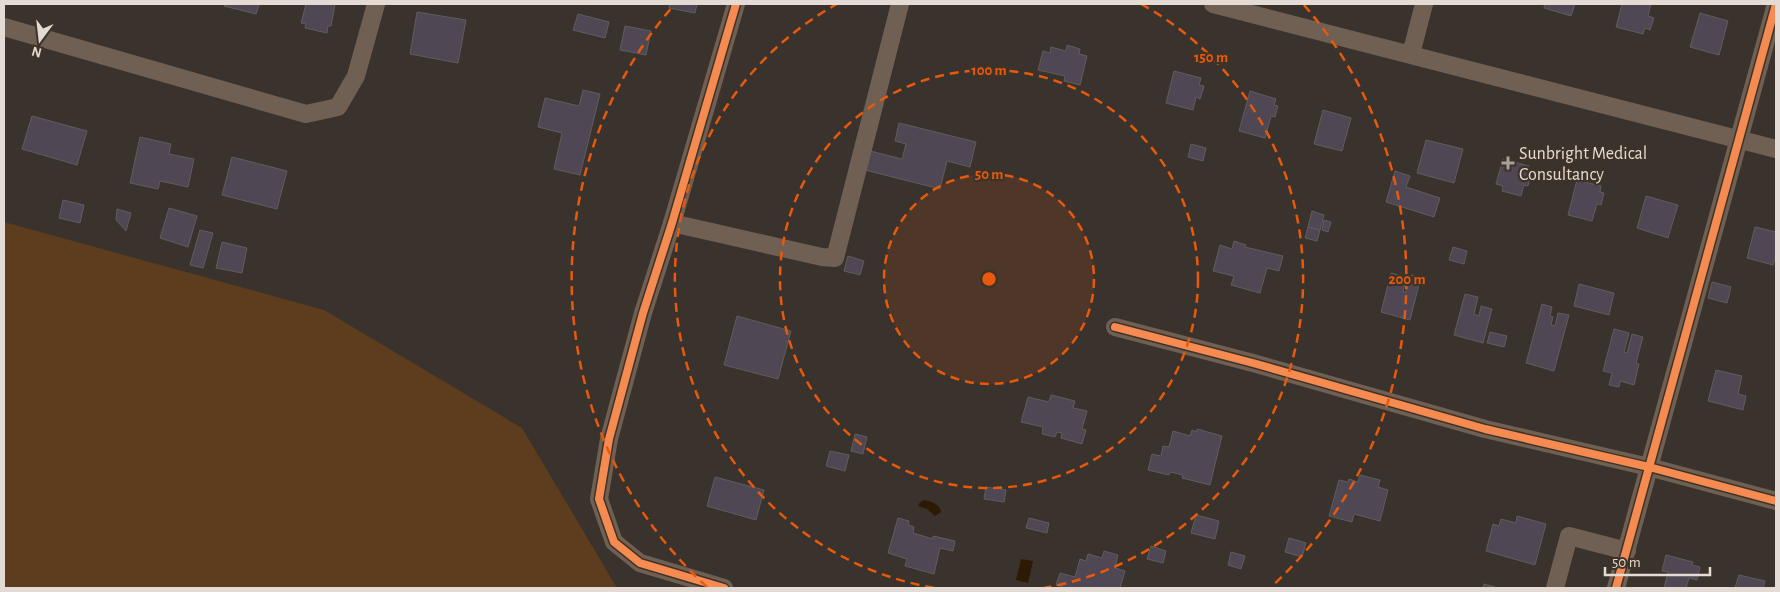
<svg xmlns="http://www.w3.org/2000/svg" width="1780" height="592" font-family="'Alegreya Sans',sans-serif">
<style>
.green{fill:#5d3d1d}
.water{fill:#2d1a05}
.building{fill:#4f4854;stroke:#605c5c}
.lines{fill:none;stroke-linecap:round;stroke-linejoin:round}
.minor{stroke:#6f6053;stroke-width:18}
.cycleway-casing{stroke:#3f3328;stroke-width:11}
.cycleway{stroke:#f68b52;stroke-width:8}
.ring{fill:none;stroke:#e8590c;stroke-width:2.5;stroke-dasharray:9 6}
.poi-dot{fill:#a8a09a;stroke:#3f3328;stroke-width:2}
.labels{text-anchor:middle;stroke-width:4.5;stroke-linejoin:round;paint-order:stroke}
.poi-label{font-size:18px;fill:#e3dbd4;stroke:#3f3328;text-anchor:start}
.centre{fill:#e8590c;stroke:#3f3328;stroke-width:2.5}
.ring-label{font-size:15px;text-anchor:middle;font-weight:bold;fill:#e8590c;stroke:#3f3328;stroke-width:4.5;stroke-linejoin:round;paint-order:stroke}
</style>
<rect width="100%" height="100%" fill="#3a332d"/>
<path class="green" d="M4 222 324 310 522 428 617 588H4Z"/>
<g class="water">
<path d="M925 500C932 502 940 504 941 512L935 516 927 509 918 506 920 502Z"/>
<path d="M1021 559 1033 561 1028 583 1016 580Z"/>
</g>
<g class="building">
<path d="M225 4H256L259 5 256 14 224 6Z"/>
<path d="M306 4H335L331 26H328L327 33 305 28 306 24 301 23Z"/>
<path d="M670 4H697L695 13 669 8Z"/>
<path d="M1545 4H1575L1571 16 1544 8Z"/>
<path d="M1622 4H1651L1648 16 1654 18 1650 30 1645 28 1643 34 1616 27Z"/>
<path d="M417 12 466 20 458 63 410 54Z"/>
<path d="M1700 13 1728 21 1719 55 1690 47Z"/>
<path d="M578 14 609 22 605 38 573 30Z"/>
<path d="M625 26 651 31 646 55 620 50Z"/>
<path d="M1067 45 1080 49 1079 54 1087 56 1080 85 1064 81 1065 76 1038 70 1043 51 1050 53 1051 47 1066 51Z"/>
<path d="M1174 71 1201 78 1199 85 1204 86 1200 99 1196 97 1193 110 1166 103Z"/>
<path d="M583 90 600 94 580 175 554 169 562 133 538 127 545 98 579 106Z"/>
<path d="M1250 91 1276 99 1274 105 1278 106 1275 117 1271 116 1265 138 1239 131Z"/>
<path d="M1323 110 1351 118 1342 151 1314 144Z"/>
<path d="M32 116 87 131 77 165 22 149Z"/>
<path d="M899 123 976 142 970 167 947 161 940 189 865 170 870 151 902 159 906 144 895 141Z"/>
<path d="M140 137 171 144 169 154 194 159 188 187 160 181 158 189 130 183Z"/>
<path d="M1426 140 1463 149 1454 183 1417 173Z"/>
<path d="M1191 144 1206 148 1203 161 1188 157Z"/>
<path d="M232 157 287 171 277 209 222 195Z"/>
<path d="M1503 159 1529 166 1527 173 1531 174 1528 186 1524 185 1521 196 1502 191 1503 186 1496 184Z"/>
<path d="M1395 171 1410 176 1406 187 1440 198 1434 217 1386 202Z"/>
<path d="M1577 180 1601 186 1600 192 1604 193 1601 205 1597 204 1592 221 1568 215Z"/>
<path d="M1646 196 1678 205 1668 238 1637 228Z"/>
<path d="M63 200 84 205 80 223 59 218Z"/>
<path d="M169 208 197 216 188 247 160 238Z"/>
<path d="M117 209 131 213 126 231 116 220Z"/>
<path d="M1312 211 1324 215 1320 230 1308 227Z"/>
<path d="M1324 220 1331 222 1328 232 1322 230Z"/>
<path d="M1308 227 1320 230 1317 241 1305 238Z"/>
<path d="M1755 227 1776 232V255L1773 265 1747 258Z"/>
<path d="M200 230 213 233 203 268 190 265Z"/>
<path d="M1234 241 1246 245 1245 247 1283 256 1279 271 1267 268 1260 293 1231 285 1234 276 1213 271 1220 245 1232 249Z"/>
<path d="M222 242 247 248 242 273 216 268Z"/>
<path d="M1453 247 1467 251 1464 264 1449 260Z"/>
<path d="M848 256 864 261 860 275 844 271Z"/>
<path d="M1391 273 1406 277 1403 292H1406L1411 275 1421 277 1410 320 1381 312Z"/>
<path d="M1712 282 1731 287 1727 303 1708 298Z"/>
<path d="M1579 284 1614 293 1609 315 1574 306Z"/>
<path d="M1465 294 1478 297 1474 314 1479 316 1481 306 1492 309 1483 343 1454 335Z"/>
<path d="M1542 304 1552 307 1550 316 1553 317 1551 325 1555 326 1558 313 1569 315 1554 371 1526 363Z"/>
<path d="M737 316 791 331 778 379 724 365Z"/>
<path d="M1614 329 1629 333 1624 352 1627 353 1632 334 1643 337 1636 363 1639 364 1634 385 1620 381 1619 387 1609 385 1612 373 1603 371Z"/>
<path d="M1490 332 1507 336 1504 347 1487 343Z"/>
<path d="M1716 370 1742 376 1738 394 1746 396 1743 410 1708 401Z"/>
<path d="M1051 395 1075 401 1073 408 1087 411 1082 429 1086 430 1082 444 1061 438 1062 433 1057 432 1055 437 1042 434 1043 427 1021 422 1028 397 1049 402Z"/>
<path d="M1197 429 1222 436 1210 485 1182 478 1183 475 1170 472 1169 475 1148 470 1152 454 1161 456 1163 446 1169 447 1173 431 1190 436 1192 430 1197 432Z"/>
<path d="M855 434 867 437 863 454 851 451Z"/>
<path d="M830 451 849 455 845 471 826 466Z"/>
<path d="M1360 475 1380 480 1378 487 1388 490 1380 521 1354 514 1352 522 1329 516 1339 480 1348 482 1349 479 1358 482Z"/>
<path d="M715 477 764 490 756 520 707 506Z"/>
<path d="M986 487 1006 490 1004 502 984 499Z"/>
<path d="M1196 515 1219 521 1215 539 1191 533Z"/>
<path d="M1517 516 1546 524 1535 565 1486 551 1493 524 1499 526 1501 519 1516 523Z"/>
<path d="M898 518 909 521 908 525 914 527 913 533 933 539V536L955 541 953 551 940 548 934 574 905 566 907 559 888 553Z"/>
<path d="M1029 518 1049 523 1047 533 1026 528Z"/>
<path d="M1289 538 1306 543 1302 557 1285 552Z"/>
<path d="M1151 546 1166 551 1163 563 1147 559Z"/>
<path d="M1104 551 1118 555 1115 568 1125 571 1120 588H1066L1056 585 1060 573 1075 577 1080 559 1086 561 1088 554 1102 558Z"/>
<path d="M1231 552 1245 556 1241 569 1228 565Z"/>
<path d="M1666 555 1693 562 1692 565 1700 567 1697 580 1689 578 1686 588H1664L1668 572 1662 571Z"/>
<path d="M1739 575 1765 581 1763 588H1735Z"/>
<path d="M1484 584 1495 587V588H1483Z"/>
</g>
<g class="lines">
<g class="minor">
<path d="M1213 4 1776 149"/>
<path d="M4 27 306 114 338 107 356 76 376 4"/>
<path d="M1411 54 1424 4"/>
<path d="M672 223 822 257 835 258 900 4"/>
<path d="M1115 327 1253 363 1485 429 1649 467 1776 501"/>
<path d="M724 588 640 563 614 542 599 499 609 439 643 313 672 223 736 4"/>
<path d="M1555 588 1569 536 1627 551"/>
<path d="M1616 588 1776 4"/>
</g>
<g class="cycleway-casing">
<g id="cycleway">
<path d="M1115 327 1253 363 1485 429 1649 467 1776 501"/>
<path d="M724 588 640 563 614 542 599 499 609 439 643 313 672 223 736 4"/>
<path d="M1616 588 1776 4"/>
</g>
</g>
<use href="#cycleway" class="cycleway"/>
</g>
<circle cx="989" cy="279" r="105" fill="#e8590c" fill-opacity=".12"/>
<g class="ring">
<circle cx="989" cy="279" r="105"/>
<circle cx="989" cy="279" r="209"/>
<path d="M934 588A314 314 0 0 1 837 4M1141 4A314 314 0 0 1 1044 588"/>
<path d="M707 587A418 418 0 0 1 674 5M1304 5A418 418 0 0 1 1271 587"/>
</g>
<path class="poi-dot" d="M1505.5 155.5h5v5h5v5h-5v5h-5v-5h-5v-5h5z"/>
<g class="labels">
<g class="poi-label">
<text x="1519" y="159">Sunbright Medical<tspan x="1519" dy="21">Consultancy</tspan></text>
</g>
</g>
<circle cx="989" cy="279" r="8" class="centre"/>
<g class="ring-label">
<text x="1211" y="62">150 m</text>
<text x="989" y="75">100 m</text>
<text x="989" y="179">50 m</text>
<text x="1407" y="284">200 m</text>
</g>
<rect width="1780" height="592" fill="none" stroke="#e3dbd4" stroke-width="10"/>
<g transform="translate(40 40) rotate(195)" stroke="#3f3328" stroke-width="4" paint-order="stroke">
<path d="M0-4L9 19L0 12L-9 19Z" fill="#e3dbd4"/>
<text y="-8" font-size="14" font-weight="bold" text-anchor="middle" fill="#e3dbd4">N</text>
</g>
<path d="M1605 567v8h105v-8" fill="none" stroke="#e3dbd4" stroke-width="2.5"/>
<text x="1612" y="567" font-size="15" fill="#e3dbd4" stroke="#3f3328" stroke-width="4" paint-order="stroke">50 m</text>
</svg>
